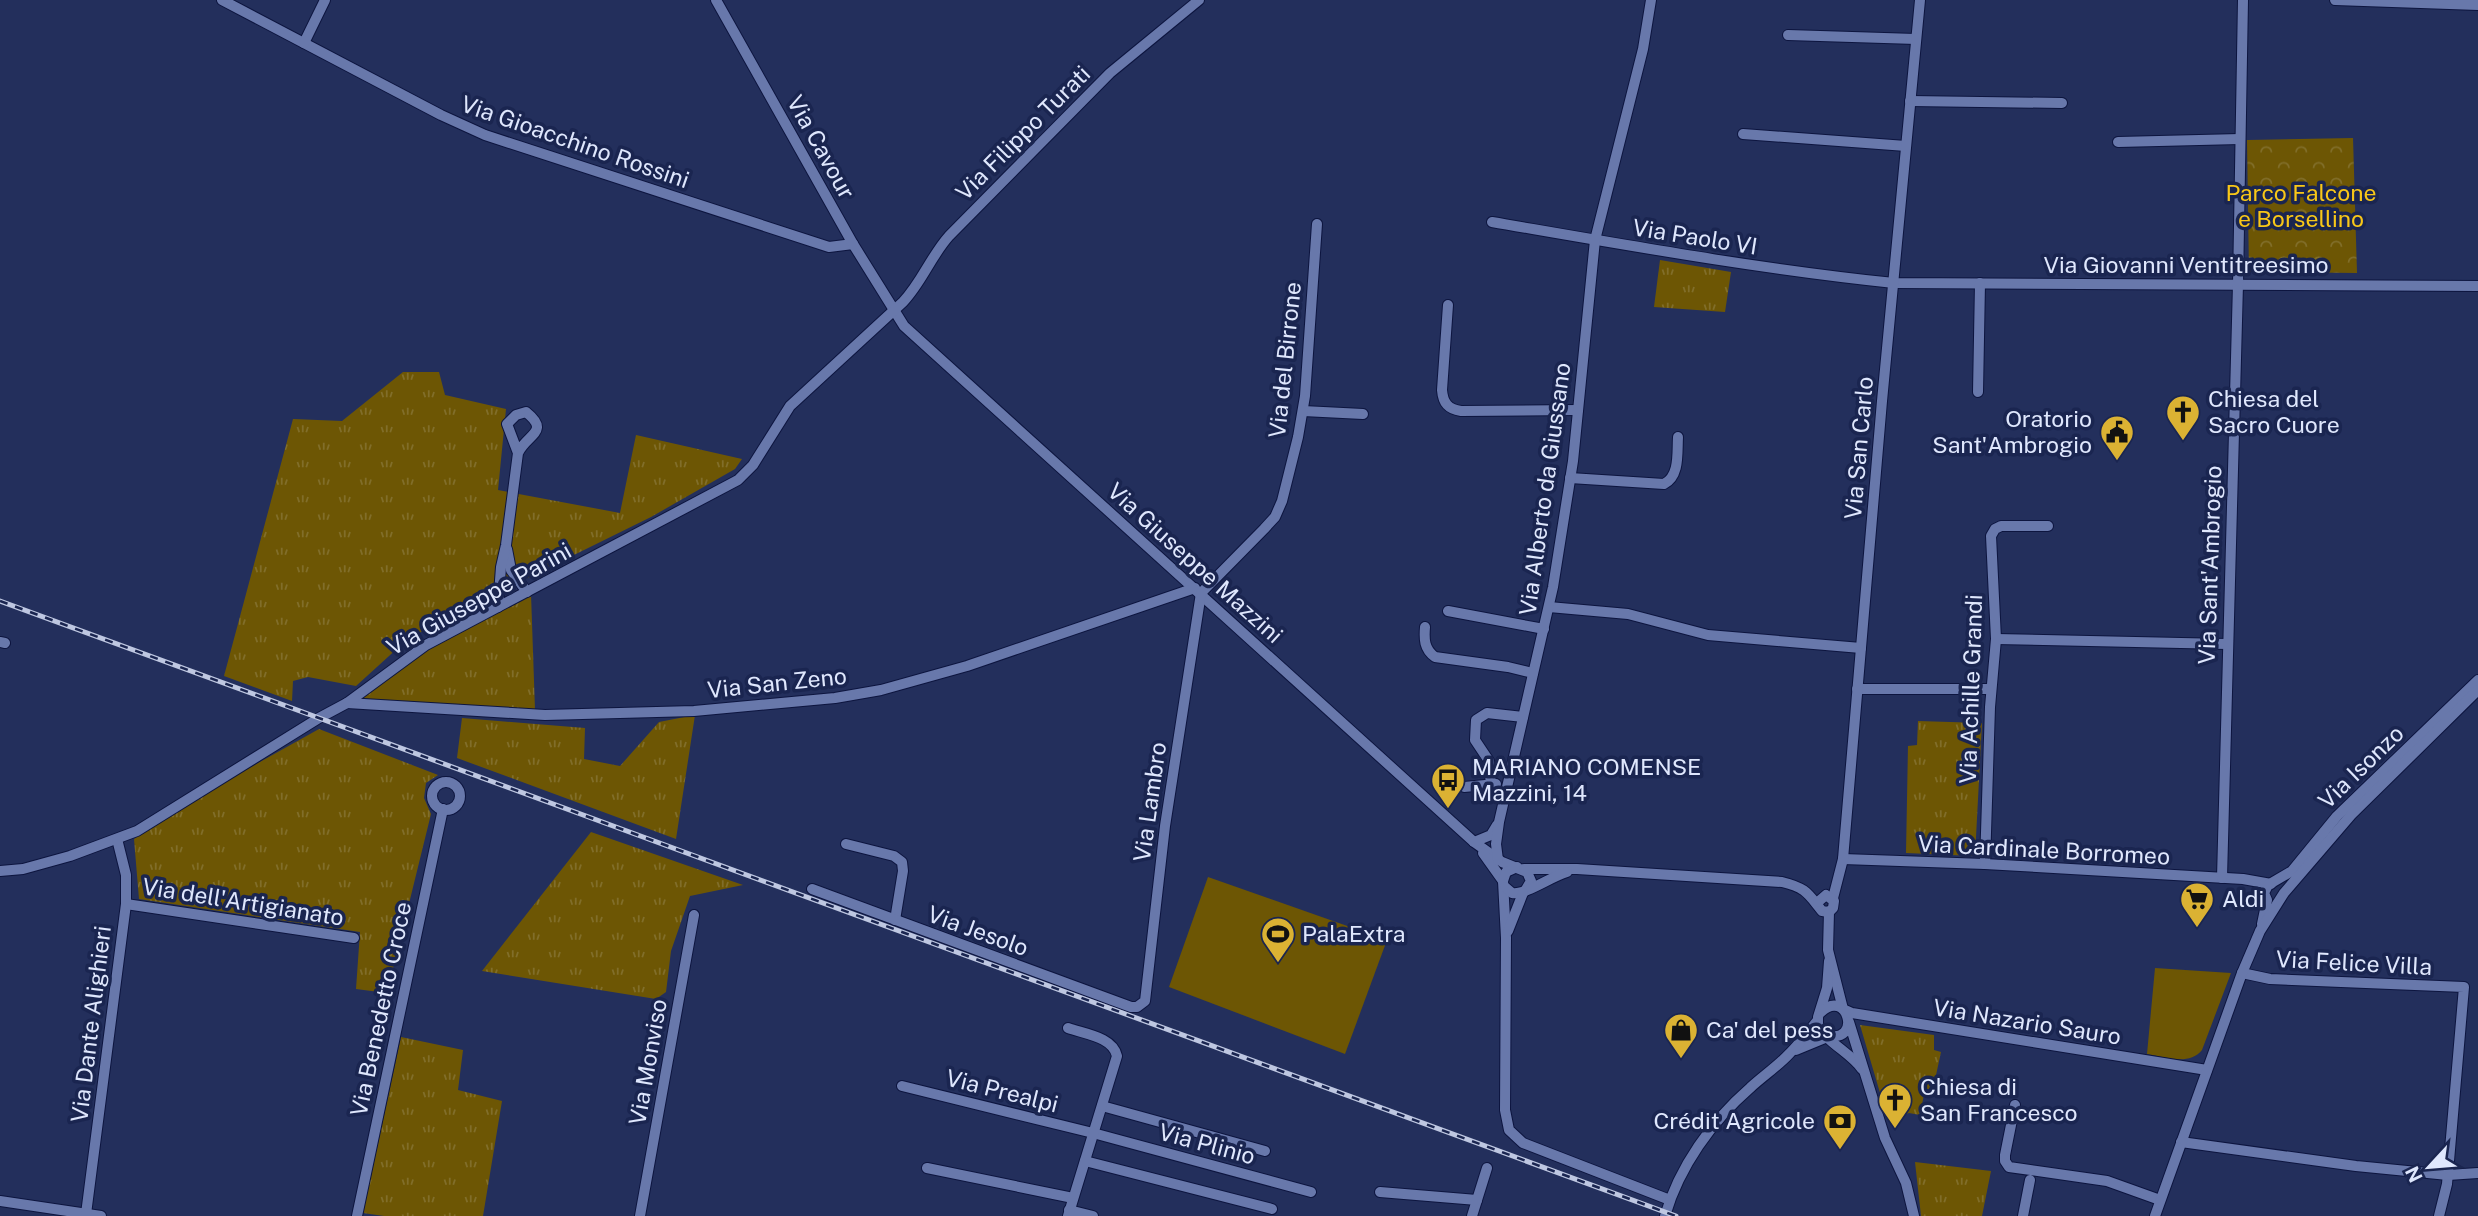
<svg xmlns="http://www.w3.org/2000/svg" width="2478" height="1216" font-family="'Public Sans',sans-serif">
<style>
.grass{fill:url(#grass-tufts)}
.park{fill:url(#park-crowns)}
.garden{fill:#6d5604}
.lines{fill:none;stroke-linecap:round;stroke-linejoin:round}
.minor-casing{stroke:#0d153f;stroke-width:12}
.minor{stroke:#6878ab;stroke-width:10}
.rail-casing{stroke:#bec7e1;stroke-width:5}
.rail{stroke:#1a2550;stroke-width:2.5;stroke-dasharray:8;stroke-linecap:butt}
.labels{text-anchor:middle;stroke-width:7;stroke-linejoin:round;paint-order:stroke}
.street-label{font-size:23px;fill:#dfe7fd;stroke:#1a2550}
.park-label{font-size:23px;fill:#f8c718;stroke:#1a2550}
.poi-label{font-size:23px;fill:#dfe7fd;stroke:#1a2550;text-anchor:start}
</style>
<defs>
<pattern id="grass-tufts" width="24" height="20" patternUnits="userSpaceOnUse" patternTransform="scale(1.75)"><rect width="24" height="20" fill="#6d5604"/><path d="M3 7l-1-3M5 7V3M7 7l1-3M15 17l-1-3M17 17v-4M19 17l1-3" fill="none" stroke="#816e2a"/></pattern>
<pattern id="park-crowns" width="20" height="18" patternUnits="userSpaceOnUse" patternTransform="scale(1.75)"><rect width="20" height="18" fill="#6d5604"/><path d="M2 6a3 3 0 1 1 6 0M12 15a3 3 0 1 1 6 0" fill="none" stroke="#816e2a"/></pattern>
</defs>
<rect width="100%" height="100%" fill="#232f5c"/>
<g class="grass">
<path d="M1660 260 1731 272 1725 312 1654 307Z"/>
<path d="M403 372H439L445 395 506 409 498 490 620 513 636 435 742 459 735 469 651 517 430 626 400 646 356 686 308 677 293 681 292 701 224 676 293 419 342 421Z"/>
<path d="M531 594 535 710 360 700 418 654Z"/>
<path d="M695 715 676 839 457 758 462 718 585 728 584 759 620 766 659 722Z"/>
<path d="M1918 721 1982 723 1975 856 1906 853 1908 746 1917 745Z"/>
<path d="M319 729 438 775 426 783 424 798 431 814 387 993 356 989 360 932 139 899 134 839 190 801Z"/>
<path d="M591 832 743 885 690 896 671 951 666 992 656 999 482 971Z"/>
<path d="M1860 1025 1934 1035V1050L1941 1052 1933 1089H1925L1920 1115 1909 1113 1888 1120Z"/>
<path d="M401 1037 463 1050 458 1090 502 1101 483 1216H384L363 1213Z"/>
<path d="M1915 1162 1991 1171 1982 1216H1921Z"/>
</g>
<path class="park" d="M2353 138 2357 273 2249 272 2247 140Z"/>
<g class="garden">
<path d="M1208 877 1387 940 1345 1054 1169 987Z"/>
<path d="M2155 968 2231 973 2202 1050C2189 1066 2166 1057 2147 1054Z"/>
</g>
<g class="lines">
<g class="minor-casing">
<g id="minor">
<path d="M222 0 441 115 485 135 829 247 853 244"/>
<path d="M716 0 853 244 904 326 1474 842 1502 862 1527 872 1531 881 1525 891"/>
<path d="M2335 0 2478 5"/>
<path d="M1788 35 1916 39"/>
<path d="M304 43 325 0"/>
<path d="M1910 101 2062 103"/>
<path d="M1743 134 1906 146"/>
<path d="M2118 142 2240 139"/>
<path d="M1492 222C1626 245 1759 269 1894 283L2478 286"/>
<path d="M1448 305 1442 390C1443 403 1448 409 1461 411L1578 410"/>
<path d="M1978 392 1980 283"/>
<path d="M1303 411 1363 414"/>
<path d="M1570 478 1664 484C1680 476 1677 453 1678 437"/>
<path d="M507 549 511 570 527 592"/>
<path d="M498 607 501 567 506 545 518 453C527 434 551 432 526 412L516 415 507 424 518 453"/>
<path d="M1549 607 1628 614 1708 635 1861 648"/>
<path d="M1448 611 1544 629"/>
<path d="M1425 627C1424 639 1424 649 1435 657L1508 667 1533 673"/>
<path d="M1996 639 2227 644"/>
<path d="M0 642 5 643"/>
<path d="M1857 689H1991"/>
<path d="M347 703 545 715 694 711 835 698 881 690 967 666 1195 588"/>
<circle cx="446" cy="796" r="14"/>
<path d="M1491 785 1489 761 1475 740 1476 720 1487 713 1523 717"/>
<path d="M1464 787 1496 784"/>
<path d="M1474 842 1491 835 1497 825"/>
<path d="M846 844 894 856 902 862 903 871 895 920"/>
<path d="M1483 853 1503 881"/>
<path d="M1843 859 1985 864 2243 879 2271 884"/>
<path d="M1498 860 1496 844 1499 822 1553 587 1573 461 1595 240 1643 49 1651 0"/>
<path d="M1985 864 1990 707 1996 639 1991 536 1995 529 2001 526H2048"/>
<path d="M1517 867 1506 872 1503 881 1506 938 1505 1110 1509 1130 1523 1143 1670 1200"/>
<path d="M1524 869H1577L1782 882C1807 888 1808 894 1822 911L1829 912"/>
<path d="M0 871 23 869 70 856 137 831 319 718 347 703 426 645 738 480 753 465 790 406 903 302C922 282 931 256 949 236L1110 73 1199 0"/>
<path d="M2222 878 2238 284 2243 0"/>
<path d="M1505 887 1512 893C1526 895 1550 877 1567 872"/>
<path d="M812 889 1131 1007H1137L1145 1001 1165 826 1201 593 1264 529 1275 517 1282 501 1298 437 1305 396 1317 224"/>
<path d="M1833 898 1843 859 1882 401 1920 0"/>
<path d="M1818 902 1826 895 1834 901 1833 908 1829 912 1828 950 1843 1009 1852 1013 2207 1070"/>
<path d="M126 904 354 938"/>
<path d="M2262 924 2267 900 2264 893 2268 885 2292 871 2337 816 2478 680"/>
<path d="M1508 931 1523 893"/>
<path d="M1829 961 1827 988 1818 1017V1025C1828 1044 1850 1052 1862 1069"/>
<path d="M2242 973 2270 979 2464 987 2447 1184 2439 1216"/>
<path d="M1821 1012C1848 987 1863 1045 1826 1035"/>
<path d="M1849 1022 1885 1138 1906 1183 1914 1216"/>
<path d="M1796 1050 1830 1036"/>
<path d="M902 1086 1093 1133 1311 1192"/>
<path d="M2015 1105 2005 1155V1161L2009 1167 2107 1181 2160 1200"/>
<path d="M1102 1106 1265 1151"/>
<path d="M2181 1142 2356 1166 2448 1175 2478 1173"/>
<path d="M1085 1161 1272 1209"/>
<path d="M927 1168 1073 1198"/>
<path d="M1380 1192 1477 1200"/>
<path d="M0 1201 101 1216"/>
<path d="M1069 1210 1093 1216"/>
<path d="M86 1214 126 904V875L117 839"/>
<path d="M357 1216 443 809"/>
<path d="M640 1216 694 915"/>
<path d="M1068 1216 1117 1056C1113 1037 1085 1034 1068 1028"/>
<path d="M1472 1216 1487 1168"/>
<path d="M1665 1216C1679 1167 1712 1121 1750 1088 1763 1076 1778 1066 1790 1053 1800 1043 1809 1031 1818 1020"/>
<path d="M2023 1216 2030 1180"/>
<path d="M2155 1216 2242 973 2260 931 2284 893 2351 815 2478 690"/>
</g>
</g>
<use href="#minor" class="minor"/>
<g class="rail-casing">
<path id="rail" d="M0 601 1676 1216"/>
</g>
<use href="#rail" class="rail"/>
</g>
<defs>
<g id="church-pin" transform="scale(1.75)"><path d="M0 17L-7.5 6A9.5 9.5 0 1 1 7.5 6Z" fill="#dbb233" stroke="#1a2550"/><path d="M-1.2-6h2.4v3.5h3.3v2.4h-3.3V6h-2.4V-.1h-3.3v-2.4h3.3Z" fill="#111"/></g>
<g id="civic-pin" transform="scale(1.75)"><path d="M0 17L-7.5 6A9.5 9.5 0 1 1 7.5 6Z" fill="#dbb233" stroke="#1a2550"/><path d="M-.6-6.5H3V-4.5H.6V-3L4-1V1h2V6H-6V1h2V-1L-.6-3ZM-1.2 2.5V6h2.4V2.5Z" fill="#111"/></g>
<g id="bus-pin" transform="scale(1.75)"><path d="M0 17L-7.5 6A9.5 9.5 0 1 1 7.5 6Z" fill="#dbb233" stroke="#1a2550"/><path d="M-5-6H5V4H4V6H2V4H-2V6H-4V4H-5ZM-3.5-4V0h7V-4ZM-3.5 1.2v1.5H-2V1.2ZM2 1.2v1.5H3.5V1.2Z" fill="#111"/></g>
<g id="supermarket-pin" transform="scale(1.75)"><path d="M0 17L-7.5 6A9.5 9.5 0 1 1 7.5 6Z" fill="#dbb233" stroke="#1a2550"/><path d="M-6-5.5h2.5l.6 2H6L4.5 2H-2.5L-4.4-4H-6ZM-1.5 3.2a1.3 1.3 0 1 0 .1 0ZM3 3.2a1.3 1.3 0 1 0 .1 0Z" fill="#111"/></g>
<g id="stadium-pin" transform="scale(1.75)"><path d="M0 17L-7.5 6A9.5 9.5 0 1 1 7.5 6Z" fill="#dbb233" stroke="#1a2550"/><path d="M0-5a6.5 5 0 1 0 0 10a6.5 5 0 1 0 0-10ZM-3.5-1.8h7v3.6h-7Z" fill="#111"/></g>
<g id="shop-pin" transform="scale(1.75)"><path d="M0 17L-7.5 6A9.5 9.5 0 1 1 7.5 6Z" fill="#dbb233" stroke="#1a2550"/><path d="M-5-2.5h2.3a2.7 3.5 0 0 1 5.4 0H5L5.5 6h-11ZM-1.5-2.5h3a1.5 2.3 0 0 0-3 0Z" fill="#111"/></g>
<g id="bank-pin" transform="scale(1.75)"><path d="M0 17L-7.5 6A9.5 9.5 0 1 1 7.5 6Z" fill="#dbb233" stroke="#1a2550"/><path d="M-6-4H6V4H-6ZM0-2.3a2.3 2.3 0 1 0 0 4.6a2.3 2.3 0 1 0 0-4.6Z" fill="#111"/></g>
</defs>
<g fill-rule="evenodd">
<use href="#church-pin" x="2183" y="412"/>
<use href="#civic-pin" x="2117" y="432"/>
<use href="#bus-pin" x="1448" y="780"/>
<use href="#supermarket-pin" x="2197" y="899"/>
<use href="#stadium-pin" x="1278" y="934"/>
<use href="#shop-pin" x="1681" y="1030"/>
<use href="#church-pin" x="1895" y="1100"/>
<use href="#bank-pin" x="1840" y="1121"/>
</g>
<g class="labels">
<g class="street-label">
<text transform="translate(1023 133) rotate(-45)" y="8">Via Filippo Turati</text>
<text transform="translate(575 142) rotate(19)" y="8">Via Gioacchino Rossini</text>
<text transform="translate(821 147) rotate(61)" y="8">Via Cavour</text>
<text transform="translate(1695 237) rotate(9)" y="8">Via Paolo VI</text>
<text x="2186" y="273">Via Giovanni Ventitreesimo</text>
<text transform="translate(1285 360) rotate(-84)" y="8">Via del Birrone</text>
<text transform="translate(1859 448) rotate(-85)" y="8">Via San Carlo</text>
<text transform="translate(1545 489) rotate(-82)" y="8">Via Alberto da Giussano</text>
<text transform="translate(1195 563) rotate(42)" y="8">Via Giuseppe Mazzini</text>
<text transform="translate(2210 565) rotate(-88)" y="8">Via Sant'Ambrogio</text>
<text transform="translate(479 599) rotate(-29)" y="8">Via Giuseppe Parini</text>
<text transform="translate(777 683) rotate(-6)" y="8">Via San Zeno</text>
<text transform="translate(1971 689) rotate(-88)" y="8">Via Achille Grandi</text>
<text transform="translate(2361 767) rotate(-44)" y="8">Via Isonzo</text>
<text transform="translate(1150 802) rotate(-82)" y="8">Via Lambro</text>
<text transform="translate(2044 850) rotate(3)" y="8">Via Cardinale Borromeo</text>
<text transform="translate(243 902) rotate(9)" y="8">Via dell'Artigianato</text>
<text transform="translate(978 931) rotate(20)" y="8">Via Jesolo</text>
<text transform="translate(2354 963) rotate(3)" y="8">Via Felice Villa</text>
<text transform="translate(381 1009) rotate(-78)" y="8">Via Benedetto Croce</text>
<text transform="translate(2027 1022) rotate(9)" y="8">Via Nazario Sauro</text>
<text transform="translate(91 1024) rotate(-83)" y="8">Via Dante Alighieri</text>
<text transform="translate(648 1062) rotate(-80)" y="8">Via Monviso</text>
<text transform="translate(1002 1091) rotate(14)" y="8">Via Prealpi</text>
<text transform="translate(1207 1144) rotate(15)" y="8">Via Plinio</text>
</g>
<g class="park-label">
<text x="2301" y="201">Parco Falcone<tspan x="2301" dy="26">e Borsellino</tspan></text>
</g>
<g class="poi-label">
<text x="2208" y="407">Chiesa del<tspan x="2208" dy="26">Sacro Cuore</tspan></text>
<text x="2092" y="427" text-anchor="end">Oratorio<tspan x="2092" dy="26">Sant'Ambrogio</tspan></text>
<text x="1472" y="775">MARIANO COMENSE<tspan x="1472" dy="26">Mazzini, 14</tspan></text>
<text x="2222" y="907">Aldi</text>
<text x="1302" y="942">PalaExtra</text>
<text x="1706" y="1038">Ca' del pess</text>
<text x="1920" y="1095">Chiesa di<tspan x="1920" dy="26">San Francesco</tspan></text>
<text x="1815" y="1129" text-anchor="end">Crédit Agricole</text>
</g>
</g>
<g transform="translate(2429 1167) rotate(244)" stroke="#1a2550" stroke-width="5" paint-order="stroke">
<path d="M0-5L12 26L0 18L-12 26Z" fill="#dfe7fd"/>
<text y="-10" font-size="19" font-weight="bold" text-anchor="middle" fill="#dfe7fd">N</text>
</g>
</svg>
